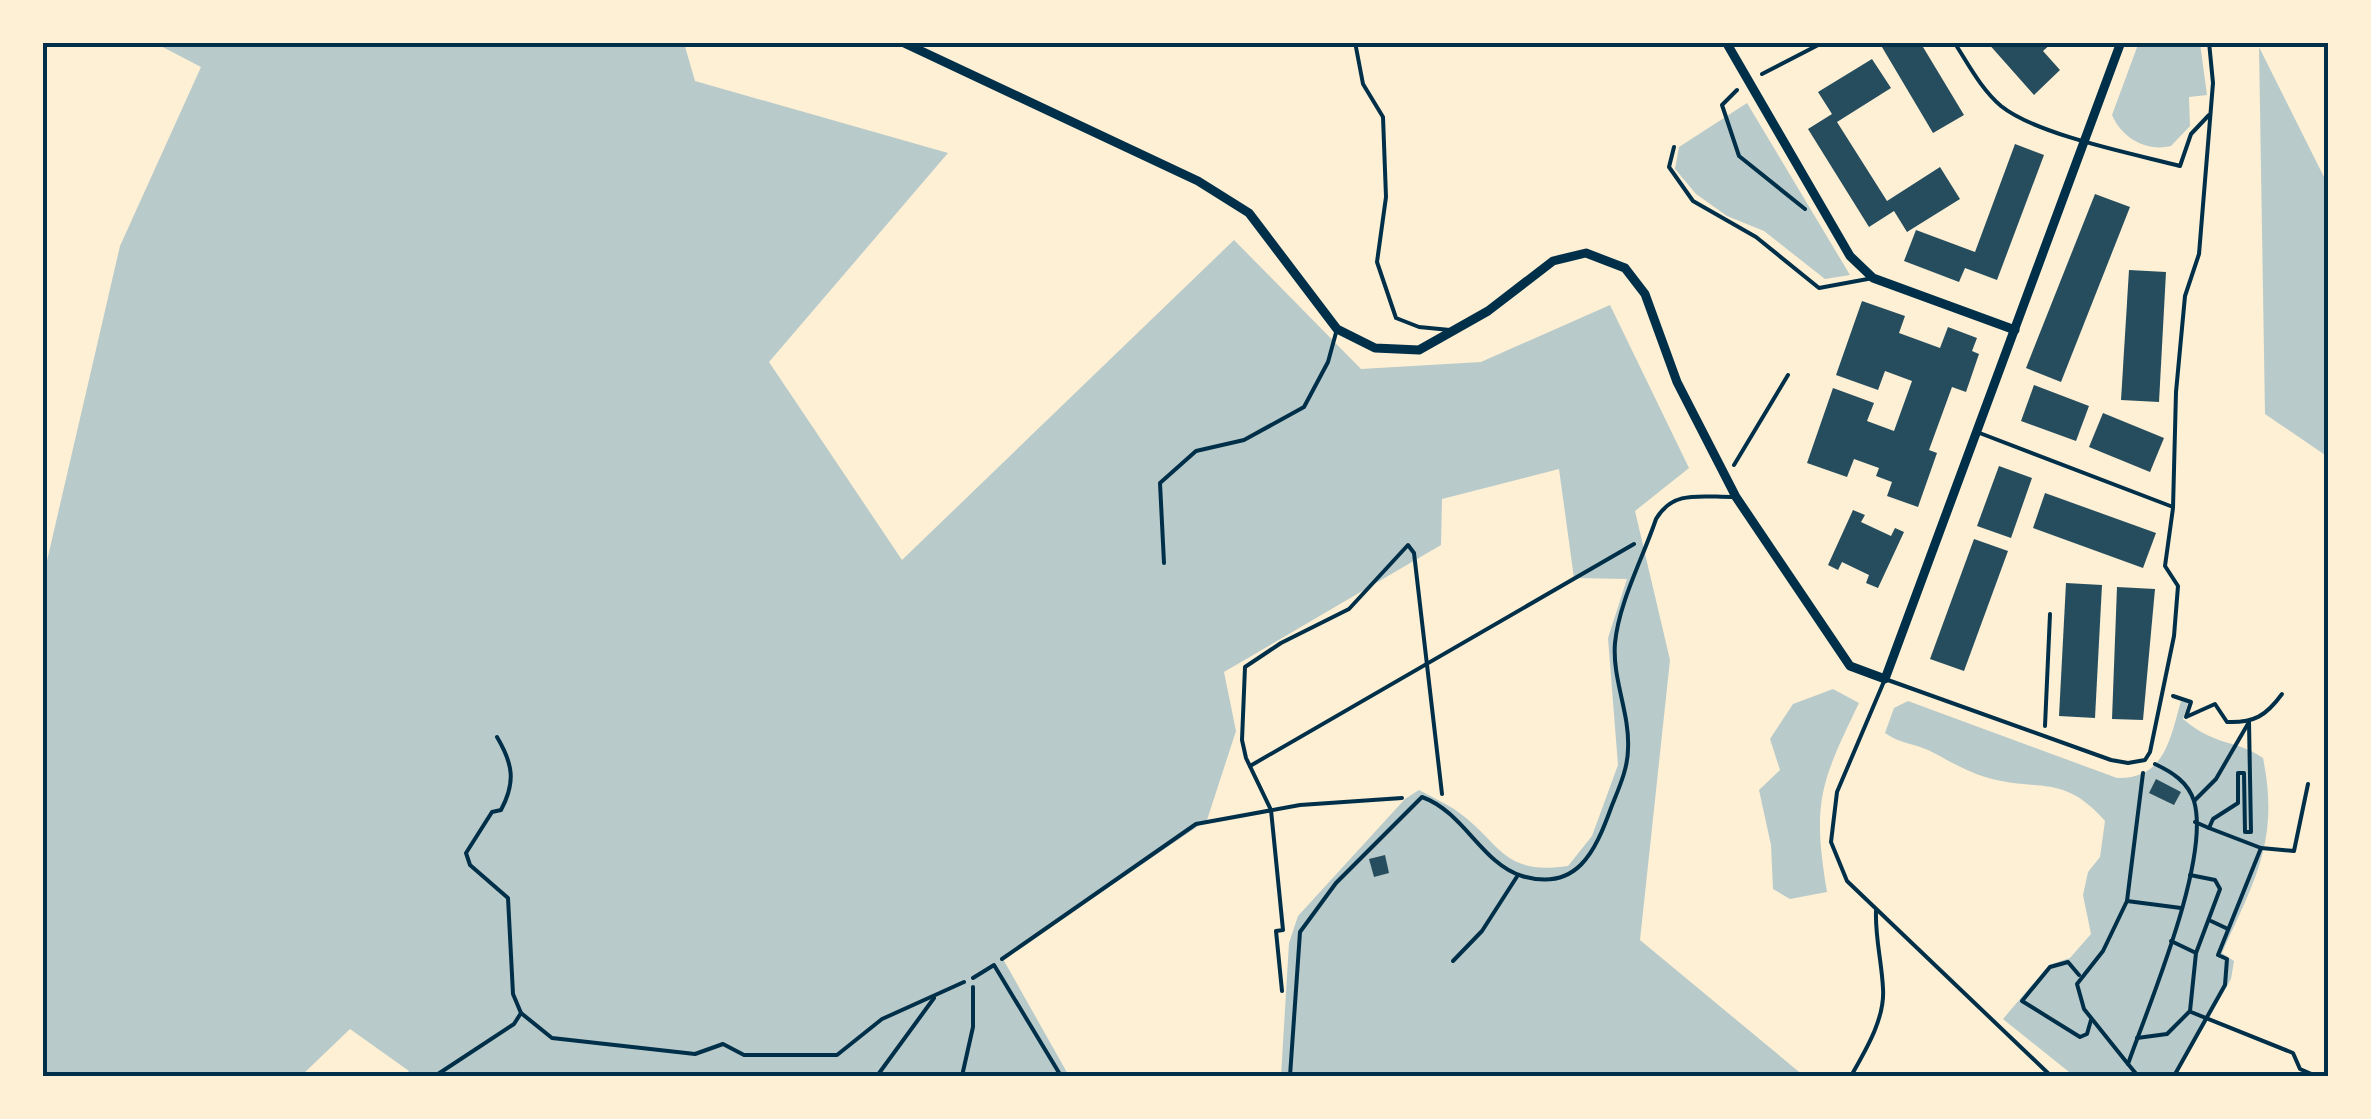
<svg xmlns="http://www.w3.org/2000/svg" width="2371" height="1119" font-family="'Alegreya Sans',sans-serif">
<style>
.green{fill:#b9caca}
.building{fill:#264d5e}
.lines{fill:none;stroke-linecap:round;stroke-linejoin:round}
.path{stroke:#003049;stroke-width:4}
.service{stroke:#003049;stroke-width:4}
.minor{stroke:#003049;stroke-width:9}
.neatline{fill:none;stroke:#003049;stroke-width:4}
</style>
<rect width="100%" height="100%" fill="#fdf0d5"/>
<g class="green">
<path d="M153 42 684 43 695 81 948 153 769 362 902 560 1234 240 1361 369 1481 362 1610 305 1689 468 1635 511 1670 660 1640 940 1804 1076H1281L1289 943 1298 916 1405 799 1419 790C1430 796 1443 802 1454 809 1501 841 1500 876 1568 866L1592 836 1618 765 1608 638 1627 579 1574 578 1559 469 1442 499 1441 545 1224 672 1236 731 1207 820 1003 959 1069 1076H404L409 1071 350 1029 301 1076H43V578L120 246 201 67Z"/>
<path d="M2139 42 2200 43 2207 95 2189 97 2190 126 2171 146C2146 152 2122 138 2112 115Z"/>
<path d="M2259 47 2328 185V457L2265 414Z"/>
<path d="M1747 103 1850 275 1825 279 1764 231 1727 216 1696 194 1675 169 1679 147Z"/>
<path d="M1833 689 1859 703C1820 784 1812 802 1827 892L1790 899 1773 889 1771 845 1759 790 1780 770 1770 739 1793 704Z"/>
<path d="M1908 701 2117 778C2165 779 2170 739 2181 701L2188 703 2183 719C2218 748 2233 738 2263 758 2280 841 2254 881 2222 953L2234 961 2231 979 2176 1076H2074L2003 1019 2049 965 2070 958 2091 934 2083 895 2088 872 2100 857 2105 821C2062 772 2038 793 1985 777 1965 771 1946 759 1928 750 1912 743 1899 743 1885 733L1894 708Z"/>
</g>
<g class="building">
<path d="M1879 42H1920L1964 115 1933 133Z"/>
<path d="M1987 42H2053L2043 51 2060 70 2034 95Z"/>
<path d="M1872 59 1891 88 1837 122 1887 201 1940 167 1960 199 1907 232 1894 211 1869 227 1808 129 1832 114 1818 92Z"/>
<path d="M2015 144 2044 155 1997 280 1965 268 1959 282 1904 261 1916 230 1975 252Z"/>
<path d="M2095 194 2130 207 2061 382 2026 368Z"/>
<path d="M2129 270 2166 272 2159 402 2121 400Z"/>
<path d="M1862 301 1905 316 1899 333 1940 348 1948 327 1977 338 1972 351 1979 354 1966 392 1952 387 1929 450 1937 453 1918 507 1887 496 1892 482 1876 476 1879 468 1854 459 1847 477 1807 463 1833 388 1874 403 1867 421 1894 431 1912 381 1885 371 1878 390 1836 375Z"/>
<path d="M2034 385 2089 406 2076 441 2021 421Z"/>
<path d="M2103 413 2164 438 2150 472 2089 447Z"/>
<path d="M1999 466 2032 478 2011 538 1977 526Z"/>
<path d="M2045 493 2156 533 2143 568 2033 528Z"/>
<path d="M1853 510 1865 515 1861 522 1891 536 1895 528 1904 532 1878 588 1866 583 1869 575 1842 562 1838 570 1828 565Z"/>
<path d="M1974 539 2008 551 1964 671 1930 659Z"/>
<path d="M2066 583 2102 585 2095 718 2059 716Z"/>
<path d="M2117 587 2155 589 2143 720 2112 719Z"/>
<path d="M2156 779 2181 792 2174 805 2149 793Z"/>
<path d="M1385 855 1389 873 1374 877 1369 859Z"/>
</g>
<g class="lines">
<g class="path">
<path d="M1762 74 1824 42"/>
<path d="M1737 90 1722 105 1739 156 1805 209"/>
<path d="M1734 465 1788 375"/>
<path d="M2173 696 2191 702 2186 717 2215 704 2227 722C2254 723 2266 716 2282 694"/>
<path d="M2045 726 2050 614"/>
<path d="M497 737C513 764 516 782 501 810L492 812 466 853 470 865 508 898 513 994 521 1013 552 1038 695 1054 723 1044 744 1055H837L882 1019 964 982"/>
<path d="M1250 766 1634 544"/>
<path d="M2195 800 2216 779 2249 722"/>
<path d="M2195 822 2209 828 2213 819 2238 803V773H2244L2245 832H2251L2249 722"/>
<path d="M2209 828 2261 848 2294 851 2308 784"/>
<path d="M2127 901 2181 908"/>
<path d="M2211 921 2228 929"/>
<path d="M2171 941 2194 952"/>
<path d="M1002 959 1196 824 1300 805 1402 798"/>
<path d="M2079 975 2068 962 2050 967 2022 1001 2080 1037 2087 1034 2091 1020"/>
<path d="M1282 991 1276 931 1283 930 1271 810 1246 758 1242 740 1245 667 1281 643 1349 609 1408 545 1414 553 1442 794"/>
<path d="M2191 1012 2293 1053 2300 1069 2316 1076"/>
<path d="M2137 1038 2167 1034 2190 1011 2196 953 2220 889 2215 880 2190 875"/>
<path d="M2128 1064 2084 1009 2077 984 2103 951 2127 901 2143 773"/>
<path d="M435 1076 514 1024 521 1013"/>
<path d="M877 1076 934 998"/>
<path d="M962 1076 973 1027V987"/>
<path d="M2138 1076 2128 1064C2149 1004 2211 859 2194 801 2188 782 2172 772 2155 764"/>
<path d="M2174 1076 2225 985 2227 959 2218 955 2261 848"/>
</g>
<g class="service">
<path d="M1355 42 1363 84 1383 117 1386 197 1377 262 1396 318 1419 327 1450 330"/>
<path d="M1954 42C1969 65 1981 89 2001 106 2037 135 2134 154 2180 166L2191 134 2209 115"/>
<path d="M1674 147 1669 167 1693 201 1756 237 1819 288 1873 278"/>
<path d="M1977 432 2173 507"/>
<path d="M1164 563 1160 483 1196 451 1244 440 1304 407 1328 362 1337 329"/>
<path d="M1453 961 1482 931 1518 875"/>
<path d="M973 978 994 965 1061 1076"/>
<path d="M1290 1076 1300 932 1336 883 1422 797C1464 812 1482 864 1522 876 1577 892 1595 852 1611 808 1618 790 1628 769 1628 749 1630 713 1612 679 1615 643 1619 602 1643 558 1656 519 1673 490 1700 497 1732 497"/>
<path d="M1851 1076C1865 1051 1885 1019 1883 989 1882 963 1875 938 1876 911"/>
<path d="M2051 1076 1847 881 1831 842 1837 792 1885 679 2111 760 2128 763 2145 760 2150 752 2174 636 2178 586 2165 566 2173 508 2176 392 2185 296 2199 254 2213 83 2209 42"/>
</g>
<g class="minor">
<path d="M902 42 1198 181 1249 213 1337 329 1375 348 1419 350 1488 311 1553 261 1586 253 1625 268 1645 294 1677 382 1736 497 1850 666 1885 679 2121 42"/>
<path d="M1726 42 1850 256 1873 278 2015 330"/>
</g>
</g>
<rect width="2371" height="1119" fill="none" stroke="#fdf0d5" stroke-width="90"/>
<rect x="45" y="45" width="2281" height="1029" class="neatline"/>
</svg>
